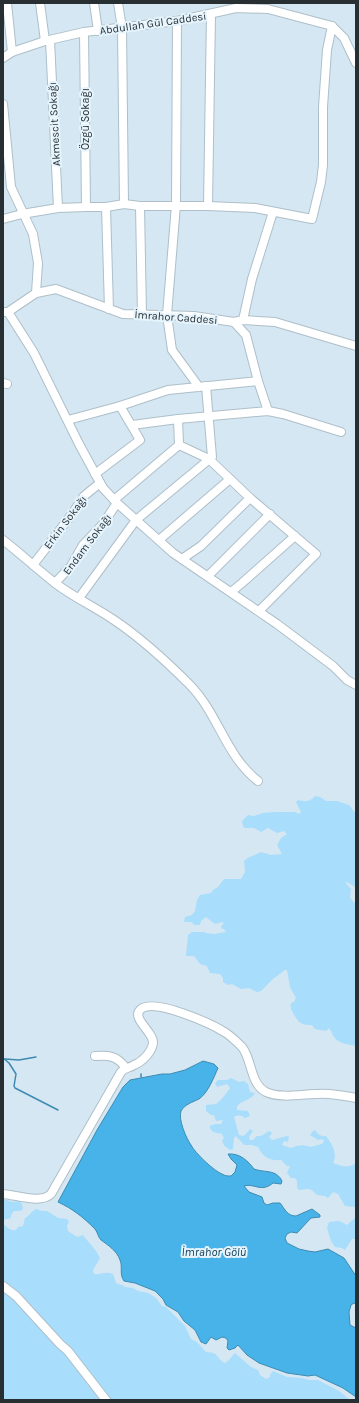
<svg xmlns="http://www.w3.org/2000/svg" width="359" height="1403" font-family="Karla,sans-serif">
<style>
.green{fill:#a8ddfc}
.water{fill:#47b3e9;stroke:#3e8bb2}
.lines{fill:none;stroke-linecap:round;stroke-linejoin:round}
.stream{stroke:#3e8bb2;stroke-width:1.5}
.minor-casing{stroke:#aebfc9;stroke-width:10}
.minor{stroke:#fff;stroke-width:8}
.labels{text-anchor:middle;stroke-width:4;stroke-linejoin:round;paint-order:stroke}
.street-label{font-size:11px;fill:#282f33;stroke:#e5f4fd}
.water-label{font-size:12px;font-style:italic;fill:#134057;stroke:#e5f4fd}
</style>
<rect width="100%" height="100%" fill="#d5e7f2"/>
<g class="green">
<path d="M315 796 320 797 326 801H337L349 805 356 814V887C352 886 349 882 345 882L351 889 350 898 356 904V1046C350 1045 337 1043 334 1037 332 1034 332 1032 329 1028L326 1031 315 1029 312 1025C300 1025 299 1023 293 1013 291 1009 290 1008 291 1003L294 1002 296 998 290 987 287 970H285L273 979 261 991 257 992 249 988 241 989 232 984 228 985 223 982V978L220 974 210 973 207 966 200 964 194 956H186L188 935 192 932H206L204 933 214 934 226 932 224 929H222L221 926 224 923 222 922 215 924 206 917 201 921 200 925H195L191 922H184L185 917 192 915 195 911 197 900 200 895 211 893 213 890 218 887 224 879H241L245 872 244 861C249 856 254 856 261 852L271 855 282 854 277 845 281 838 287 834 284 831 277 833 268 828 261 832 254 828H245L243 826 242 821 248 815 254 816 263 813 274 812H295L299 814 301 812 296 802 298 800C305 802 310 802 315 796Z"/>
<path d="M231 1078 239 1082 244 1081 248 1084 250 1092 255 1093C252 1100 242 1100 237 1106V1110L248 1111 250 1116 245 1118C241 1115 238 1115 234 1117L239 1135 244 1136 250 1129 253 1131 249 1137 250 1140H253L257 1136H261L269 1131 272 1133 269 1137 272 1140 287 1136 289 1137 288 1142 284 1141 282 1145 291 1148C297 1145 304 1144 310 1147L322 1144 324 1141 322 1139 318 1140 310 1135 312 1132 315 1130C318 1134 321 1137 326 1136 332 1144 338 1153 333 1163 342 1166 348 1169 356 1163V1209L355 1207 345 1206 338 1194 333 1192 329 1197 328 1198 325 1196 317 1195 312 1190 308 1189 299 1190 297 1188V1181L295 1178H291L287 1173 290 1166H287L281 1160C269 1161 263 1157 258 1147L252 1145H244L236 1136 234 1138 233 1149 231 1150C226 1148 223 1145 222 1140L224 1138 222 1134 213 1132 210 1128V1126L215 1124H221L223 1120 216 1121 214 1115H211L206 1111V1105L216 1104C220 1101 227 1093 230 1088L227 1084 217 1087 215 1083 218 1080H227Z"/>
<path d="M3 1199 12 1202 19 1201 22 1204 23 1209 20 1211H14L11 1215V1218L3 1220Z"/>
<path d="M36 1209 42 1211H47L58 1218 67 1219 69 1222 67 1226 68 1231 77 1237 83 1235C89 1243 96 1249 100 1258L93 1270 94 1274C102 1275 104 1271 113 1274L116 1283 118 1284 122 1285 125 1287 133 1288 138 1291 148 1293 156 1298 162 1306 166 1307 185 1326 191 1339 197 1342 206 1352C221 1353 214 1357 225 1363L228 1361 235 1353 251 1367 258 1370 260 1375 266 1379 270 1377V1375L273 1371 287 1377 301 1378 309 1380H318L339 1391 350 1400H3V1224C7 1227 10 1231 16 1230L18 1227 23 1226 25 1218C30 1216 31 1211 36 1209Z"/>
<path d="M356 1217V1239H352L345 1250 342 1248 335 1247 331 1241 327 1228 329 1222 339 1221 347 1225Z"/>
</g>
<path class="water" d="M203 1061 214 1064 218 1068C214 1077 208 1093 199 1099 193 1102 185 1104 181 1111 178 1119 186 1138 191 1145 195 1153 214 1171 222 1174 225 1176 228 1176 231 1176L235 1172 237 1165 231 1159 228 1154C240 1153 248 1161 254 1169 265 1173 276 1169 282 1181L281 1184 273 1183C261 1193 255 1183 244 1186L249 1192 262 1197 264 1203 267 1205 273 1203H280C285 1209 287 1216 296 1216L312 1209 320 1215V1217L311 1218 297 1233 291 1232 287 1234 285 1238 287 1243 299 1249 308 1251 315 1252 328 1249 344 1258 356 1276V1304L354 1303 351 1305 349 1312 350 1325 356 1328V1397L343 1388 315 1375 308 1376 287 1373 259 1363 247 1355 238 1345 235 1348 229 1350 227 1348 228 1341 226 1338 222 1337 216 1340 211 1337 206 1344 201 1342 195 1330 184 1321 178 1312 166 1305 163 1299 155 1291 135 1283 124 1281C119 1274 123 1267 120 1260 117 1251 108 1245 101 1240 98 1237 98 1233 95 1229 83 1217 73 1209 58 1202L97 1130 123 1087 130 1080 162 1074H170L185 1070Z"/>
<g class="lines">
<g class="stream">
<path d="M3 1058 9 1063 16 1074 14 1086 15 1088 58 1110"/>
<path d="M5 1059 19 1060 36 1057"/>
<path d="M141 1074V1077"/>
</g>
<g class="minor-casing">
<g id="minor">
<path d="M7 3 12 52"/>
<path d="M40 3 45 41"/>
<path d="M94 3 98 31"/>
<path d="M118 3 122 28 124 204"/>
<path d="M177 21 176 205 167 315 172 350 199 387"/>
<path d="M84 32 86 207"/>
<path d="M50 40 58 208"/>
<path d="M3 58 12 52 45 41 84 32 177 21 236 8 268 9 332 26 344 38 356 63"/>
<path d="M3 104 11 187 33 234 38 263 36 293"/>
<path d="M140 206 142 315"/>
<path d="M208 206 211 14"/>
<path d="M106 207 109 309"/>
<path d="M3 219 22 214 58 208 86 207H106L124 204 140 206H208L255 208 312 219 321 182 323 165V107L327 50 332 26"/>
<path d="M4 312H8L36 293 56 289 123 314 194 316 234 322 243 320 275 322 356 346"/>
<path d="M8 312 34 353 79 444 103 488 117 503 173 553 277 624 333 666 347 680 356 685"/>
<path d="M243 320 252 279 273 212"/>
<path d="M234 322 246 335 258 381 268 411"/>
<path d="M3 383 7 384"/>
<path d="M68 420 120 406 168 390 258 381"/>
<path d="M132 425 178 419 268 411 283 414 341 432"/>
<path d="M179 445 209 459 250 498 316 554 259 611"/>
<path d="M95 474 140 440 120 406"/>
<path d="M114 500 179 445 178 419"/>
<path d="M3 540C21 554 37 569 55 583 73 597 95 607 114 620 141 638 167 662 190 685 219 715 225 755 258 781"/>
<path d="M159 540 230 479"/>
<path d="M182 559 201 546 250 498"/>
<path d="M33 565 72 514 84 496 100 483"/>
<path d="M208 576 270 514"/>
<path d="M55 583 71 566 83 545 103 524 117 503"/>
<path d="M231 592 242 583 295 536"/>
<path d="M79 598 136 520 212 457 206 386"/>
<path d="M95 1056C109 1055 117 1056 125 1067"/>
<path d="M3 1194C16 1195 41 1204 51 1194L121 1072C127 1066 128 1069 134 1065 142 1062 152 1052 153 1043 154 1032 130 1018 141 1009 155 998 212 1024 226 1033 232 1037 237 1042 242 1047 252 1059 250 1084 266 1092 283 1100 310 1092 329 1094 338 1095 347 1096 356 1098"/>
<path d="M3 1286 16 1296 60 1344 68 1351 106 1400"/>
</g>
</g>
<use href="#minor" class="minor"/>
</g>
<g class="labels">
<g class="street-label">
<text transform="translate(153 23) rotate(-8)" y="4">Abdullah Gül Caddesi</text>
<text transform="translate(85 119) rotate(-90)" y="4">Özgü Sokağı</text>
<text transform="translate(54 124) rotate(-93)" y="4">Akmescit Sokağı</text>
<text transform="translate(176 317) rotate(4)" y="4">İmrahor Caddesi</text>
<text transform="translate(65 522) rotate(-53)" y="4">Erkin Sokağı</text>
<text transform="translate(87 544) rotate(-53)" y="4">Endam Sokağı</text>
</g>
<g class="water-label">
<text x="214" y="1256">İmrahor Gölü</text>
</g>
</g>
<rect width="359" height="1403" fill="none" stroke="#282f33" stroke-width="8"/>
</svg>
